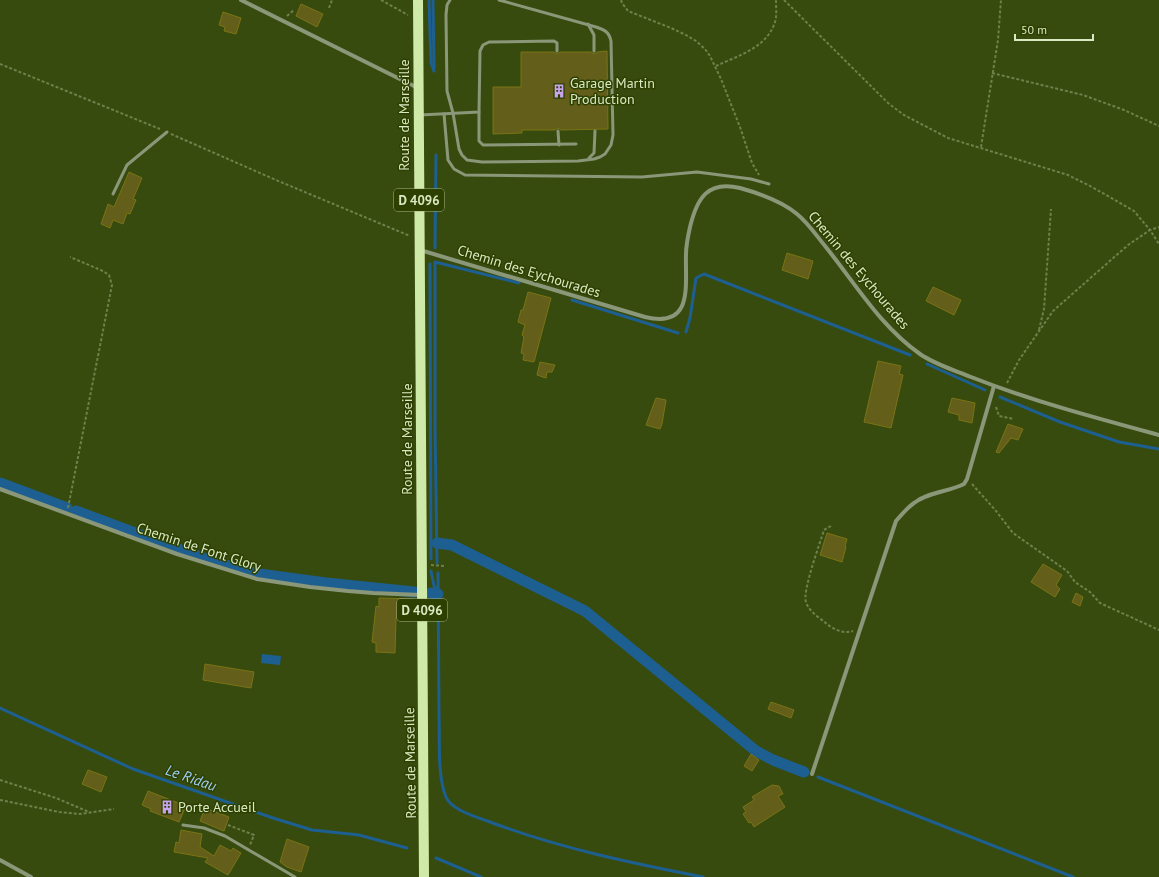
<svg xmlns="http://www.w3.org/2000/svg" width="1159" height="877" font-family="'PT Sans',sans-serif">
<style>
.water{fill:#1d5f90}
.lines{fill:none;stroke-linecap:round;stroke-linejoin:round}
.stream{stroke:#1d5f90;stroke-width:3}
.canal{stroke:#1d5f90;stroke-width:11}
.building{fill:#635e1a;stroke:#7a7415}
.path{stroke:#6e804b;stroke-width:2;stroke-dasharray:3 2;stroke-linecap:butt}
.service{stroke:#8a9778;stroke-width:3}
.minor{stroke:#8a9778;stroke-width:4}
.primary{stroke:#cfe9a9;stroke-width:10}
.labels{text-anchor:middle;stroke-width:3;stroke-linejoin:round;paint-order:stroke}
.shield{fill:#2e4000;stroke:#a6b688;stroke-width:1}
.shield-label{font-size:13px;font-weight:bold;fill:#d9e9c2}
.poi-label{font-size:14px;fill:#d9e9c2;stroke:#2e4000;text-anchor:start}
.street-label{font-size:14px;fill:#d9e9c2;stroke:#2e4000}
.water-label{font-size:15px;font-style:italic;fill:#9dcef9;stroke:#2e4000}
</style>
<rect width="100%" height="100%" fill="#384b0e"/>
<path class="water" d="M262 654 281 656 280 665 261 663Z"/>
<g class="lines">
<g class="stream">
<path d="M429 0 431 63 434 71"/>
<path d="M433 0 434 68"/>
<path d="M435 248 436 155"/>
<path d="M430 264 431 559"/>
<path d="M572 300 678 333"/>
<path d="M686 332 690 318 696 278 704 274 910 355"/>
<path d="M927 364 985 390"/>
<path d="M1000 397 1060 422 1119 442 1159 449"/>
<path d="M437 563 435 426V262L519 283"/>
<path d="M431 571 434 586 438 591"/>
<path d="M438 573C438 621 439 668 439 716 440 738 437 776 446 797 451 810 477 817 490 822 559 848 631 863 703 877"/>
<path d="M0 708 133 769 273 818 312 830 359 835 407 848"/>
<path d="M818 777 1073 877"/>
<path d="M436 858 481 877"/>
</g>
<g class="canal">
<path d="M0 483 67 508"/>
<path d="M76 511 208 560 259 574 326 583 414 592"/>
<path d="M437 543 452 545 585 611 756 751 773 760 804 772"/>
<path d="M431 593 438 594"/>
</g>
</g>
<g class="building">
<path d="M301 4 323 14 317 27 296 16Z"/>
<path d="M223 12 241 18 236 34 224 31 225 27 219 25Z"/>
<path d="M607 51 608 129 561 130 558 128 555 130H522V133L493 134V87H521V52H554L557 54 560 52H591L594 54 597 52Z"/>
<path d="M129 172 142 178 133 199 136 200 130 214 127 213 123 224 113 220 110 228 101 224 108 204 114 207Z"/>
<path d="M787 253 813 261 808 279 782 270Z"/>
<path d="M933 287 961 300 954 315 926 301Z"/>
<path d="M528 292 551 298 534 362 523 360 524 354 521 353 524 337 522 335 525 325 518 322 521 310H523Z"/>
<path d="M878 361 901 366 899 374 903 375 891 428 864 422Z"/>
<path d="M540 362 555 365 552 372H547L546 378 537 375Z"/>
<path d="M656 398 666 400 662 424 660 429 646 425Z"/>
<path d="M952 398 975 403 972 423 959 420V415L948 412Z"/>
<path d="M1008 424 1023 429 1018 440 1011 438 999 453 996 452Z"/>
<path d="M827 533 847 539 845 546 846 547 842 562 820 555Z"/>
<path d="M1043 564 1062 575 1056 585 1060 589 1055 597 1031 582Z"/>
<path d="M1076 593 1083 597 1080 606 1072 602Z"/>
<path d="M379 598 413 599 412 618H396L395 653 376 652V643L372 642 376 606 379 607Z"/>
<path d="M205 664 254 672 251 688 203 680Z"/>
<path d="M771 702 794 710 791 718 768 709Z"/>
<path d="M751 754 759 760 752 771 744 766Z"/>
<path d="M88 770 107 777 101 792 82 784Z"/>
<path d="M772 785 779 786 783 794 778 796 785 807 754 827 751 822 749 823 743 814 746 812 743 807 754 800 752 797Z"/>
<path d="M148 791 186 806 179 822 150 811 151 809 142 805Z"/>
<path d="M205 808 229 817 224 831 200 821Z"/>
<path d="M181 830 202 834 200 847 214 856 220 845 231 851 233 848 241 853 228 875 205 862 208 858 174 852 176 842 179 843Z"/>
<path d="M287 839 309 847 301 872 287 867 280 862Z"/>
</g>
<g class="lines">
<g class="path">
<path d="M381 0 408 15"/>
<path d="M621 0 622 3 628 11 671 28 686 35 696 41 705 49 710 56 721 79 740 127 752 163 759 175"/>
<path d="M784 0 888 103 904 115 948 138 1068 175 1092 187 1134 211 1150 230 1159 227"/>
<path d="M329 8 332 0"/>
<path d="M287 16 294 10"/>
<path d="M0 64 160 129"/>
<path d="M716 66C737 56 767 48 775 22 777 16 776 7 776 0"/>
<path d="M992 73 1083 95 1124 110 1159 126"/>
<path d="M171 134 276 180 410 236"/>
<path d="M981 147 998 40 1001 0"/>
<path d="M1039 330 1044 309 1051 209"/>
<path d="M1007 383 1019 360 1053 311 1128 245 1150 230 1159 244"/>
<path d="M996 407 999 416 1014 419"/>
<path d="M972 484 996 511 1013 533 1067 571 1075 582 1090 592 1100 603 1159 630"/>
<path d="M68 508 112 285 109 275 103 271 70 257"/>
<path d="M831 526 824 530C820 543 802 592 806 602 809 612 820 618 827 624 835 630 843 634 853 631"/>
<path d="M431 565 444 566"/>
<path d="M0 780 56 798 89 812"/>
<path d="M0 800 59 812 80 814 114 809"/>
<path d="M228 825 254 835 250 845"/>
</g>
<g class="service">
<path d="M450 0 447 5 446 15 447 91 453 113 459 149 462 155 467 160 482 162 578 161 594 159 600 157 605 154 611 145 613 135 611 41C609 32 605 30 596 27L499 0"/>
<path d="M588 24 594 35V51"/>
<path d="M479 112V141L483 145 576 144"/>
<path d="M444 114 448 160 454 169 465 175 642 177 697 172 751 179 769 184"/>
<path d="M420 115 479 112 480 51 483 45 489 42 554 41 557 43V51"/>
<path d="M558 131 559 145"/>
<path d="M589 158 594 153 595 131"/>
<path d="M113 194 127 165 167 132"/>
<path d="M183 825 204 828 225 836 295 877"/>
</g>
<g class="minor">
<path d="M241 0 418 88"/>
<path d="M420 250 645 317C694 329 685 286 686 254 686 245 688 236 690 227 697 198 708 180 740 188 758 193 783 202 797 214 808 223 816 235 825 246 855 283 880 326 920 354 934 364 954 370 971 377 1032 401 1096 418 1159 435"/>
<path d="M0 489 177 554 257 579 310 587 348 591 373 593 421 595"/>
<path d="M812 774 896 521C902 514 907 508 914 503 928 492 948 492 964 484L967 479 994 386"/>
<path d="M0 860 31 877"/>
</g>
<path class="primary" d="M418 0 424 877"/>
</g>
<defs>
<g id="building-bare" transform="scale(1.08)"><path d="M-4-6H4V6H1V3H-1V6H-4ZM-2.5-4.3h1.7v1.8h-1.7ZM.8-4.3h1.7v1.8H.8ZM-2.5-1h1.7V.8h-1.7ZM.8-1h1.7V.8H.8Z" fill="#c8a5ee" stroke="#2e4000" stroke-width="2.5" paint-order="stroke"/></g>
</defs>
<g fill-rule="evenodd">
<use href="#building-bare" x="559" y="91"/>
<use href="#building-bare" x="167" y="807"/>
</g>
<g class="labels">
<g class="shield">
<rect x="394" y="189" width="50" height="22" rx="3"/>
<rect x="397" y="599" width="50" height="22" rx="3"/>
</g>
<g class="shield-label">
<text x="419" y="205">D 4096</text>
<text x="422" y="615">D 4096</text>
</g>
<g class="poi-label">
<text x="570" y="88">Garage Martin<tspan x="570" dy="16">Production</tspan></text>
<text x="178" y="812">Porte Accueil</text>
</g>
<g class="street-label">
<text transform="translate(404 115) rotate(-90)" y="5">Route de Marseille</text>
<text transform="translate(859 270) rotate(50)" y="5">Chemin des Eychourades</text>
<text transform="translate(529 271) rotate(17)" y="5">Chemin des Eychourades</text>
<text transform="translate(407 439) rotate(-90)" y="5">Route de Marseille</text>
<text transform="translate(199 547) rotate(18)" y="5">Chemin de Font Glory</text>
<text transform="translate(410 763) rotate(-91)" y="5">Route de Marseille</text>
</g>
<g class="water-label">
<text transform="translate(191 778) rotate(19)" y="5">Le Ridau</text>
</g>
</g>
<path d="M1015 34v6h78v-6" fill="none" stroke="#d9e9c2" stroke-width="2"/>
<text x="1021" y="34" font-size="12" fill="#d9e9c2" stroke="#2e4000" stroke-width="3" paint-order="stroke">50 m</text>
</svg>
